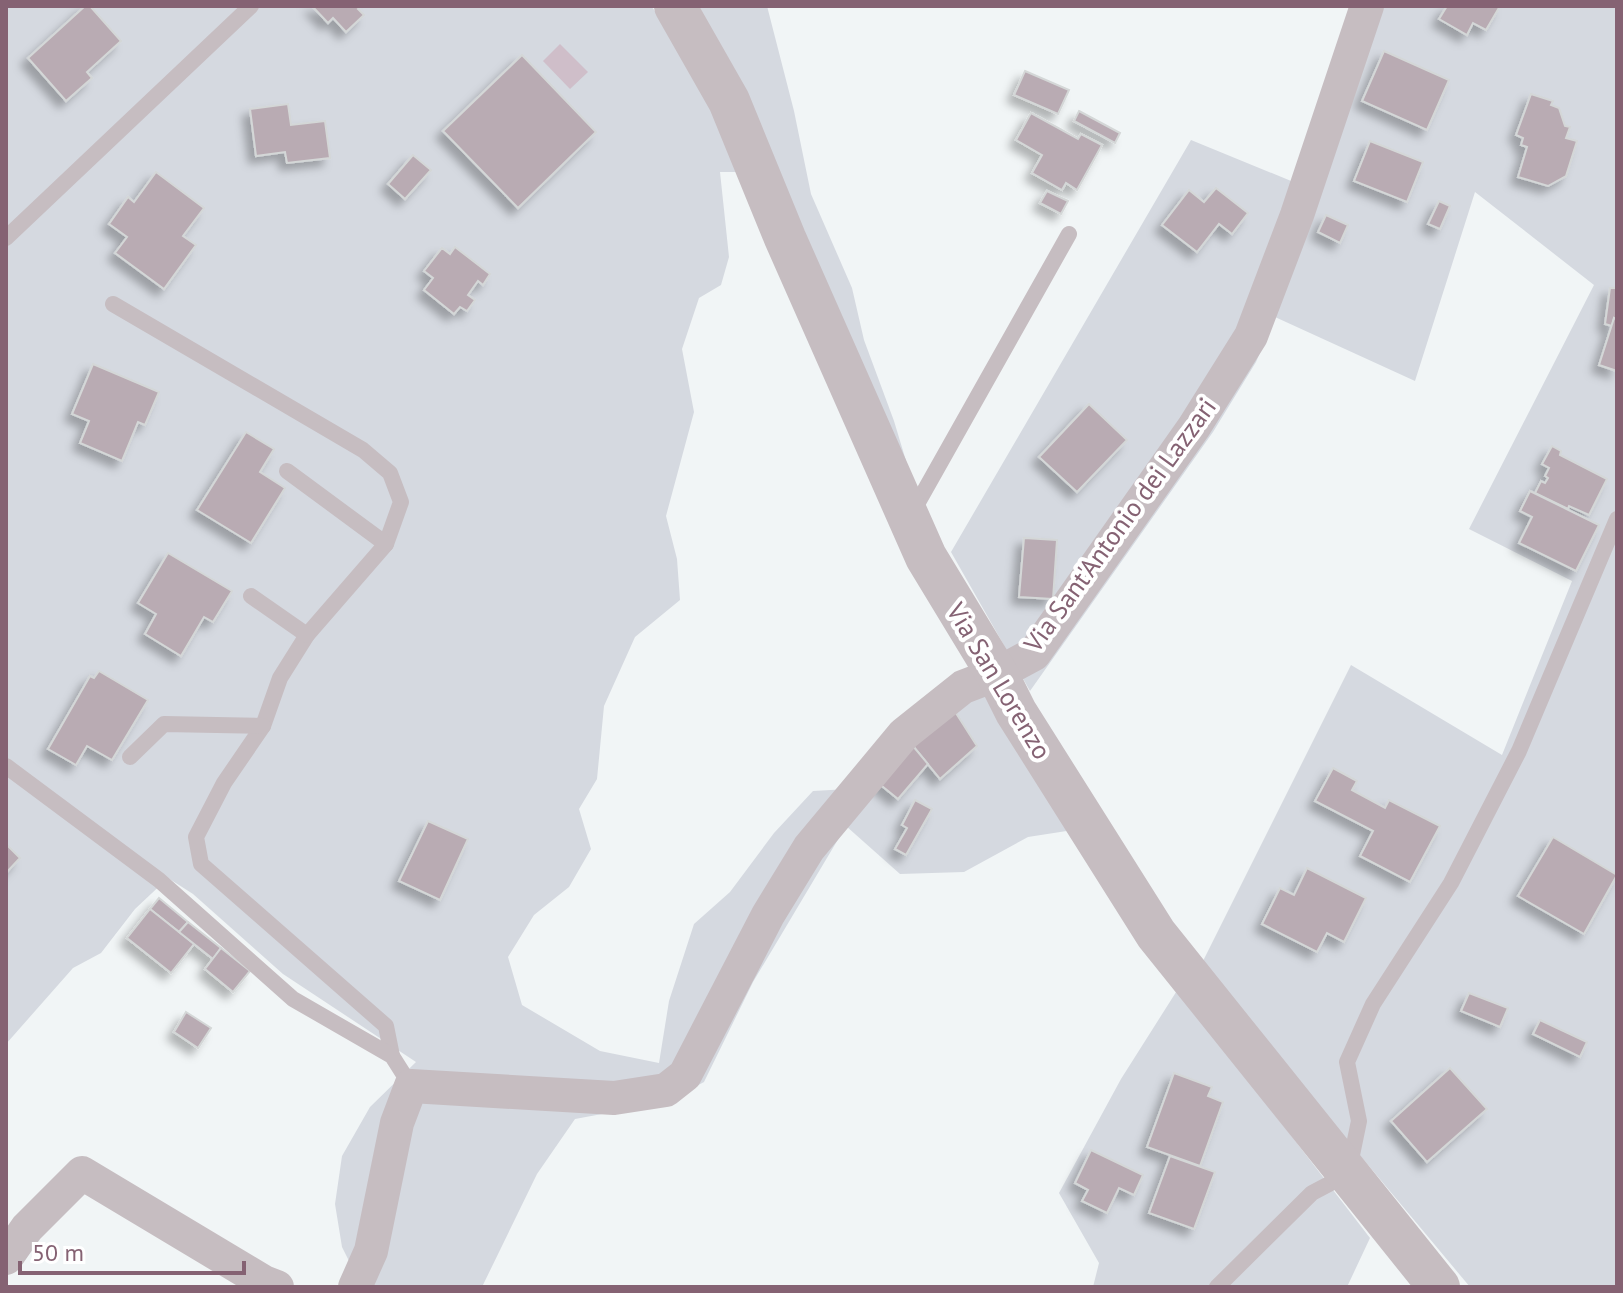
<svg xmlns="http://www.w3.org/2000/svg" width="1623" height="1293" font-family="'PT Sans',sans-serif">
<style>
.green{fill:#d5d9e0}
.water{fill:#cfbec9}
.building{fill:#b9abb3;stroke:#d4d7d7;stroke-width:2;filter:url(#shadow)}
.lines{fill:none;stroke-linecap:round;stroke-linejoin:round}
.service{stroke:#c6bdc1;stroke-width:16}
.minor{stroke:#c6bdc1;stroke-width:34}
.tertiary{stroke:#c6bdc1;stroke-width:42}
.labels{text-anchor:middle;stroke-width:8;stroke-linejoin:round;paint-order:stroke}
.street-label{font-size:26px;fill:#856273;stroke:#fff}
</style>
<defs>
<filter id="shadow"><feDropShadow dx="-7" dy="7" stdDeviation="4" flood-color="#0004"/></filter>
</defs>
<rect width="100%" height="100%" fill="#f1f5f6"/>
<g class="green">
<path d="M6 6H651L674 35 684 6H767L794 111 811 194 852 288 864 340 894 421 913 484 737 172H720L729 257 721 285 699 298 682 349 694 412 666 516 677 559 680 600 635 637 604 706 597 779 579 809 591 849 569 887 534 915 508 957 522 1005 600 1051 659 1063 669 1001 694 924 730 892 774 833 813 791 866 788 983 686 1073 830 1028 837 964 872 900 874 846 826 753 982 704 1082 667 1102 575 1119 537 1174 482 1287H362L342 1247 335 1204 342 1156 370 1107 416 1062 283 974 193 894 168 878 135 909 101 953 73 968 6 1044Z"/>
<path d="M1356 6H1617V1287H1470L1201 965 1351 665 1502 755 1572 581 1469 529 1594 285 1475 192 1415 381 1275 317 1256 362 1213 432 1030 691 951 552 1191 140 1296 183Z"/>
<path d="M1178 989 1370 1238 1347 1287H1093L1099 1263 1059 1193 1121 1079Z"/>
</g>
<path class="water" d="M560 44 588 72 570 89 543 61Z"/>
<g class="building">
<path d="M85 6H90L121 41 87 72 92 78 66 101 28 58Z"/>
<path d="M312 6H361L358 9 364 15 346 32 333 18 328 23Z"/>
<path d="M1447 6H1500L1486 30 1473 23 1467 35 1439 19Z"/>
<path d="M1384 51 1449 80 1427 130 1362 101Z"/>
<path d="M522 55 596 132 518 208 443 131Z"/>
<path d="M1025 71 1069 90 1058 114 1014 95Z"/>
<path d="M1531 94 1553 101 1551 105 1559 108 1565 126 1570 127 1566 138 1577 141 1566 176 1548 186 1518 177 1527 147 1521 145 1523 138 1516 135Z"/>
<path d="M288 104 291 125 325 121 330 158 287 163 285 152 256 156 250 109Z"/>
<path d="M1079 111 1120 133 1115 143 1074 121Z"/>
<path d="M1031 113 1078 139 1081 134 1102 145 1077 190 1066 183 1062 190 1032 173 1042 155 1016 140Z"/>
<path d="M1370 141 1423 162 1407 202 1354 181Z"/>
<path d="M413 155 431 170 405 199 388 184Z"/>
<path d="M156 172 204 208 183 236 196 245 164 289 115 253 127 237 109 224 128 197 134 202Z"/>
<path d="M1216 188 1248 213 1232 234 1219 224 1197 252 1162 225 1189 190 1204 202Z"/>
<path d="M1047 191 1068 201 1061 214 1040 203Z"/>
<path d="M1439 201 1450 206 1440 229 1428 224Z"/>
<path d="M1326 215 1348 225 1340 243 1318 232Z"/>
<path d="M455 247 490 274 483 285 478 281 468 295 475 300 467 311 460 307 454 314 424 290 433 278 424 271 442 248 450 254Z"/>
<path d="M1610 288H1617V320L1614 318 1612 326 1605 324Z"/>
<path d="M1614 318 1617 320V371L1599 365Z"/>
<path d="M93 364 159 392 145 425 138 422 122 461 80 443 89 421 72 414Z"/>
<path d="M1089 404 1127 440 1077 492 1039 457Z"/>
<path d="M246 432 274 449 260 472 285 488 251 543 197 510Z"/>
<path d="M1552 446 1561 451 1560 455 1607 479 1589 515 1569 506 1568 509 1535 493 1541 481 1545 483 1548 478 1545 476 1549 468 1542 464Z"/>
<path d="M1530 491 1599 525 1576 571 1519 543 1532 517 1520 511Z"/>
<path d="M1024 538 1057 540 1053 599 1019 597Z"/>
<path d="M168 553 232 591 213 622 204 617 181 656 145 634 156 614 138 603Z"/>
<path d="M99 671 148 700 112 760 87 746 76 765 48 749 90 676 94 678Z"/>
<path d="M954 710 977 746 940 779 908 740Z"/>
<path d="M908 740 928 764 898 799 877 782Z"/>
<path d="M1333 768 1357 781 1352 790 1385 808 1389 800 1440 826 1410 882 1360 856 1373 831 1315 801Z"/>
<path d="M915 800 932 809 906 855 895 849 907 828 902 825Z"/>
<path d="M428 821 468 839 440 900 399 881Z"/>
<path d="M1553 837 1617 875 1584 934 1518 896Z"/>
<path d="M6 844 20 858 6 873Z"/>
<path d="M1307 868 1366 898 1344 942 1327 933 1317 952 1262 924 1280 888 1294 895Z"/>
<path d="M159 898 188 922 179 932 150 909Z"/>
<path d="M150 909 194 944 171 973 127 938Z"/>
<path d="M188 922 221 948 213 959 179 932Z"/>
<path d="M221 948 250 971 233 992 205 969Z"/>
<path d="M1469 993 1508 1008 1500 1027 1461 1011Z"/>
<path d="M186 1012 211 1028 198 1048 174 1032Z"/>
<path d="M1540 1020 1587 1042 1580 1057 1533 1034Z"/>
<path d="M1450 1068 1487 1109 1427 1162 1391 1121Z"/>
<path d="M1174 1073 1212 1087 1208 1096 1223 1102 1200 1166 1147 1147Z"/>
<path d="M1091 1150 1143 1175 1134 1195 1119 1188 1107 1213 1082 1201 1088 1190 1075 1183Z"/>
<path d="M1170 1156 1215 1172 1194 1229 1149 1213Z"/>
</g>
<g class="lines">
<g class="service">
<path d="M6 238 251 6"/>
<path d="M113 304 363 450 390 473 401 502 386 544 307 635 280 678 263 726 224 783 196 837 201 864 386 1026 392 1056"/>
<path d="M287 471 386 544"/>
<path d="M912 513 1069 234"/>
<path d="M251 596 307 635"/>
<path d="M130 757 164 724 263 726"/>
<path d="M6 766 159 880 293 999 392 1056 411 1086"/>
<path d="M1217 1287 1312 1193 1348 1174 1359 1121 1347 1062 1373 1004 1451 883 1519 751 1617 519"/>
</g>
<g class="minor">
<path d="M6 1258 27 1228 82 1173 264 1282 277 1287"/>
<path d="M355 1287 371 1251 397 1123 411 1086 614 1098 666 1090 685 1075 768 915 809 848 904 734 963 687 997 674 1034 654 1194 427 1251 336 1297 215 1367 6"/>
</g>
<path class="tertiary" d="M675 6 729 101 785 238 926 557 997 674 1016 712 1156 934 1439 1287"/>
</g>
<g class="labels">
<g class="street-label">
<text transform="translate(1120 525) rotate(-54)" y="9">Via Sant'Antonio dei Lazzari</text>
<text transform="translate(999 681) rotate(59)" y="9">Via San Lorenzo</text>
</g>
</g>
<rect width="1623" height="1293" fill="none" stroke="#856273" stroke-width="16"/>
<path d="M20 1261v12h224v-12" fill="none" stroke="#856273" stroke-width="4"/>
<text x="32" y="1261" font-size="24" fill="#856273" stroke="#ffffff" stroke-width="6" paint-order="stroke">50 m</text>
</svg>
